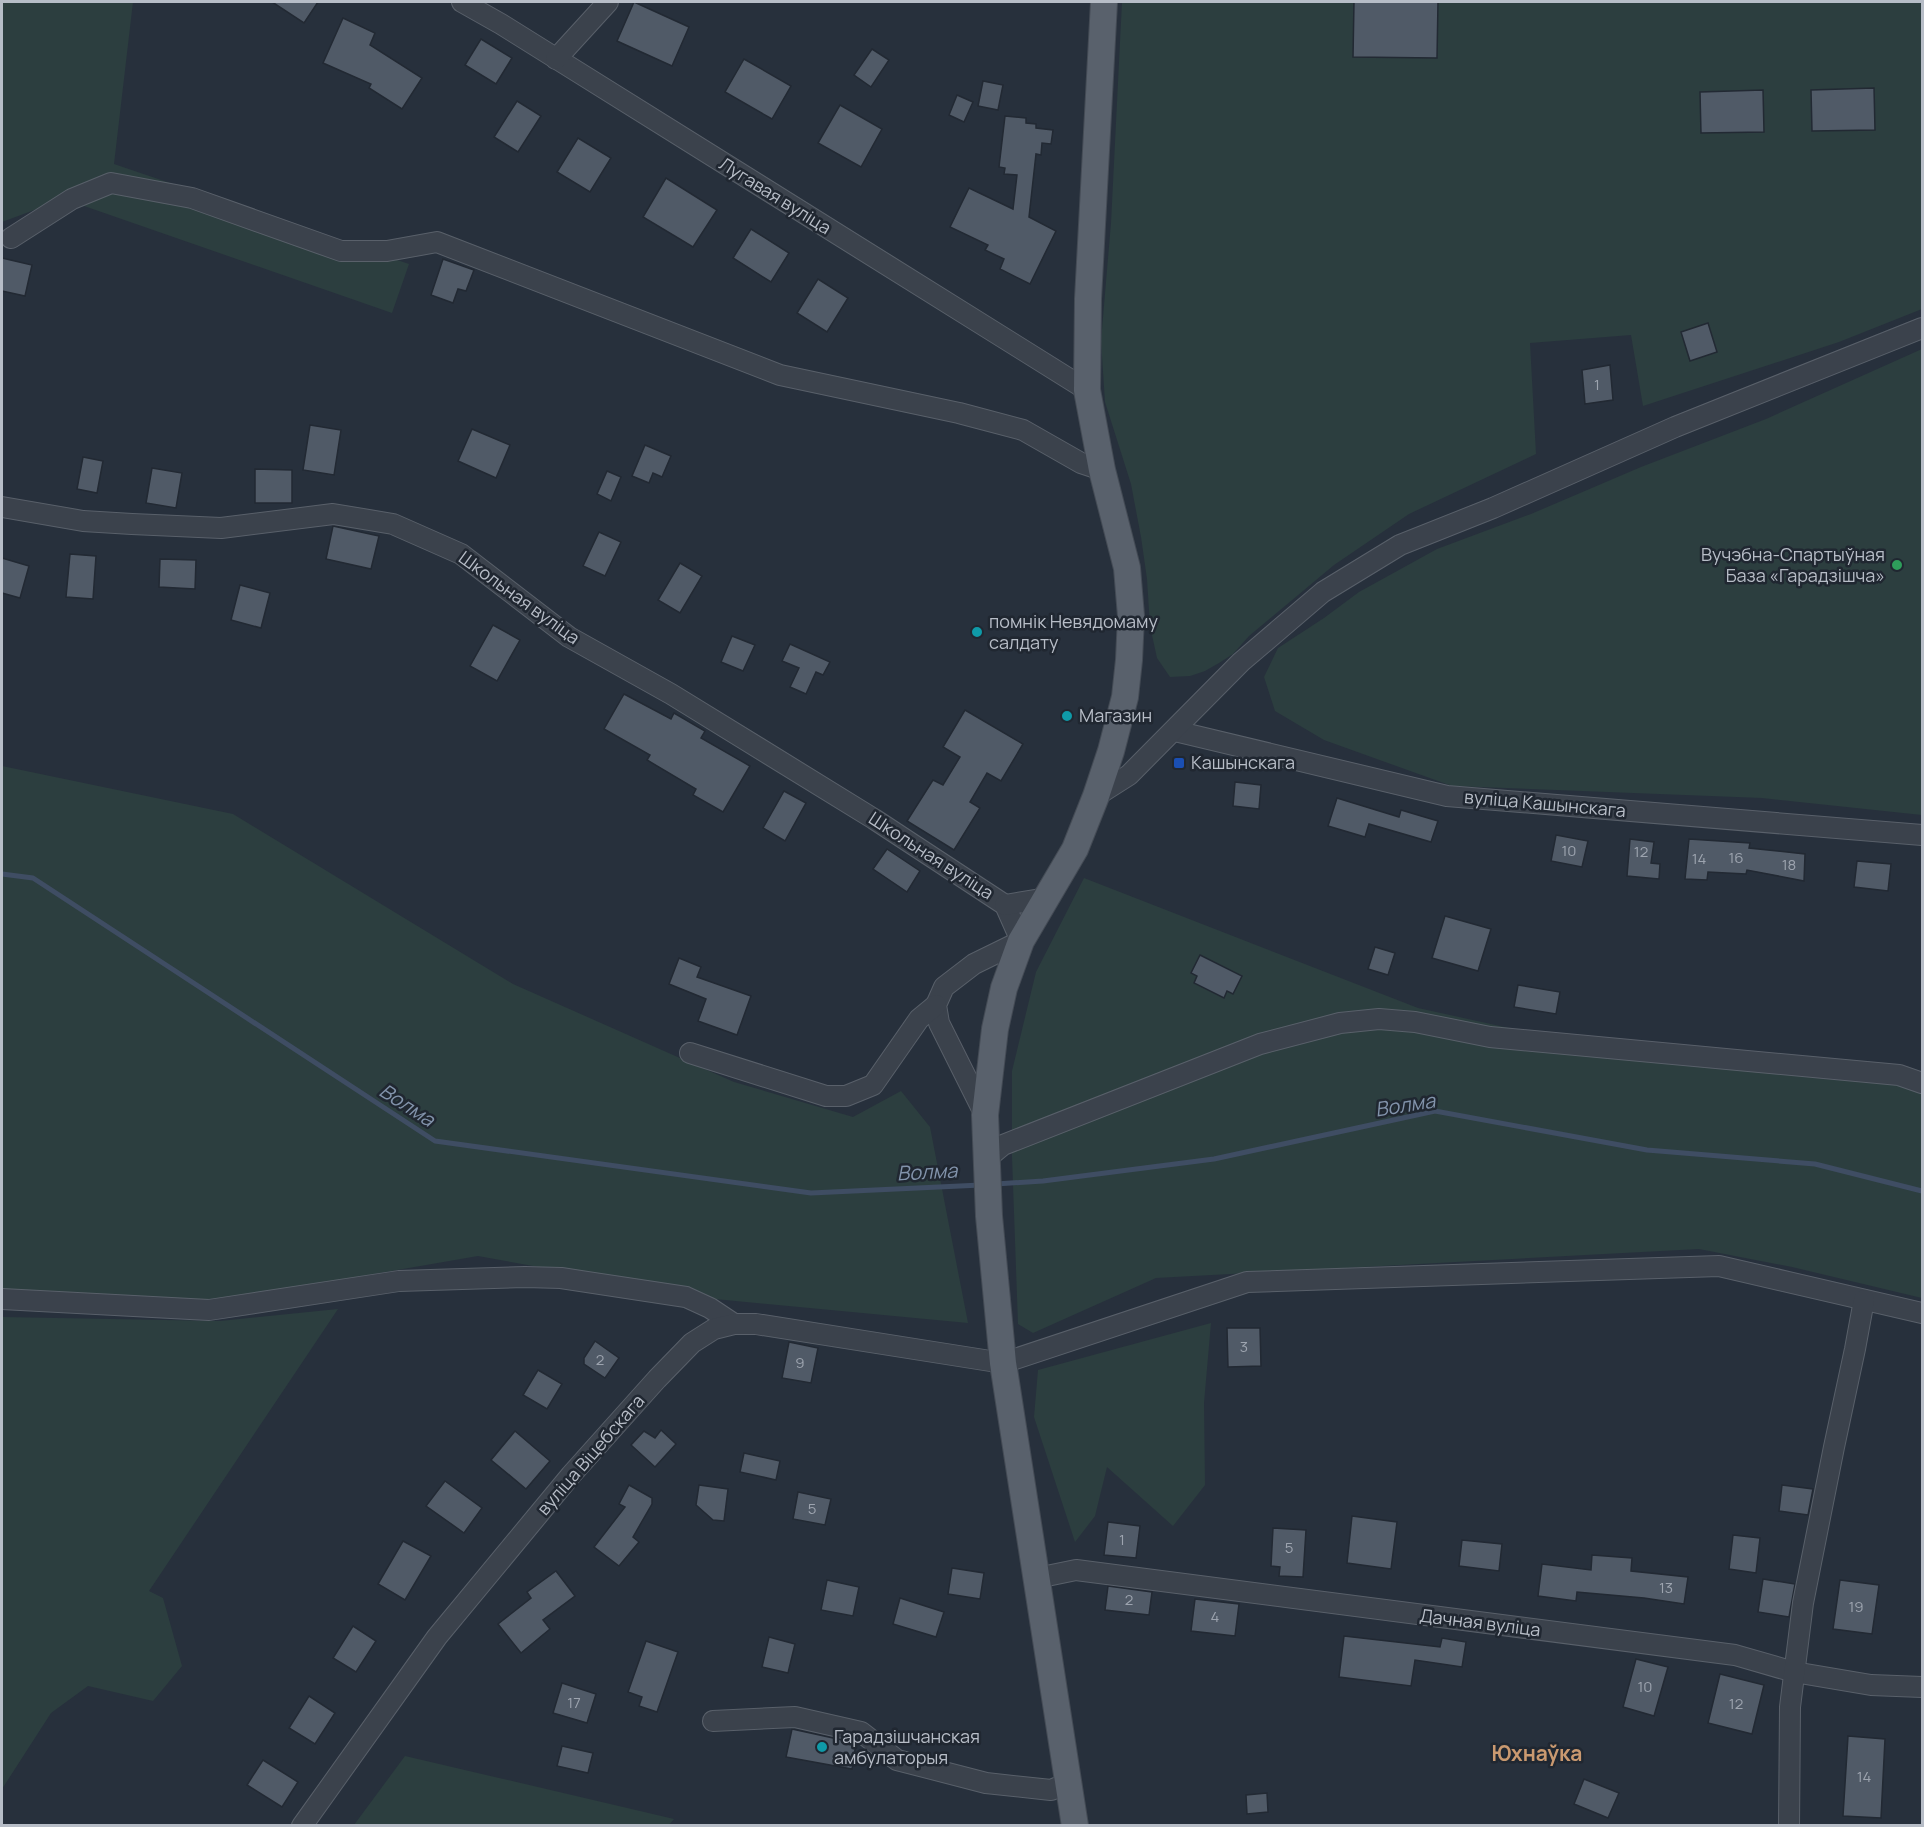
<svg xmlns="http://www.w3.org/2000/svg" width="1924" height="1827" font-family="Manrope,sans-serif">
<style>
.green{fill:#2c3e3f}
.lines{fill:none;stroke-linecap:round;stroke-linejoin:round}
.stream{stroke:#3f4d63;stroke-width:5}
.building{fill:#505a67;stroke:#222933;stroke-width:1.5}
.minor-casing{stroke:#59606a;stroke-width:22}
.major-casing{stroke:#444b55;stroke-width:28}
.minor{stroke:#3b424c;stroke-width:20}
.major{stroke:#59616c;stroke-width:26}
.leisure-dot{fill:#2e9e5b;stroke:#202731;stroke-width:2}
.culture-dot{fill:#0f9aa8;stroke:#202731;stroke-width:2}
.transit-dot{fill:#1a4fb4;stroke:#202731;stroke-width:2}
.labels{text-anchor:middle;stroke-width:5;stroke-linejoin:round;paint-order:stroke}
.number-label{font-size:15px;fill:#9da4af}
.street-label{font-size:18px;fill:#b7bdc7;stroke:#202731}
.poi-label{font-size:18px;fill:#b7bdc7;stroke:#202731;text-anchor:start}
.water-label{font-size:20px;font-style:italic;fill:#8293ab;stroke:#202731}
.quarter-label{font-size:21px;font-weight:bold;fill:#c99970;stroke:#202731}
</style>
<rect width="100%" height="100%" fill="#27303c"/>
<g class="green">
<path d="M2 2H133L114 164 409 264 392 313 64 199 2 222Z"/>
<path d="M1122 2H1922V309L1839 342 1643 406 1631 335 1530 343 1536 454 1409 514 1334 565 1249 636 1233 654 1219 663 1205 671 1190 676 1170 677 1157 658 1150 626 1147 579 1141 537 1131 484 1105 402 1101 341 1111 223Z"/>
<path d="M1922 349V815L1762 798 1452 786 1324 740 1275 711 1264 677 1278 648 1324 618 1359 592 1437 549 1531 514 1641 467 1766 419Z"/>
<path d="M2 766 233 814 513 984 734 1082 853 1117 901 1091 930 1127 968 1323 715 1299 478 1256 201 1304 2 1291Z"/>
<path d="M1084 878 1418 1008 1591 1046 1901 1085 1922 1093V1298L1792 1267 1699 1249 1156 1278 1033 1333 1018 1324 1012 1157V1071L1036 972Z"/>
<path d="M338 1309 149 1591 163 1598 182 1666 153 1701 88 1686 51 1713 2 1789V1317L220 1321Z"/>
<path d="M1211 1323 1204 1403 1205 1485 1173 1526 1107 1467 1095 1516 1075 1542 1034 1417 1038 1370Z"/>
<path d="M405 1756 674 1819 668 1826 354 1825Z"/>
</g>
<g class="lines">
<g class="stream">
<path d="M2 874 33 878 435 1141 811 1193 981 1185"/>
<path d="M996 1184 1043 1181 1214 1159 1435 1111 1647 1150 1815 1164 1922 1191"/>
</g>
</g>
<g class="building">
<path d="M272 2H318L304 23Z"/>
<path d="M634 2 689 27 672 66 617 41Z"/>
<path d="M1354 2H1438L1437 58 1353 57Z"/>
<path d="M343 18 375 33 370 45 422 78 402 109 369 88 371 84 323 63Z"/>
<path d="M481 39 512 58 496 84 465 65Z"/>
<path d="M872 49 889 60 871 87 854 75Z"/>
<path d="M744 59 791 86 772 119 725 92Z"/>
<path d="M983 81 1003 85 998 110 978 106Z"/>
<path d="M1874 88 1875 130 1812 131 1811 90Z"/>
<path d="M1763 90 1764 132 1701 133 1700 92Z"/>
<path d="M957 95 973 102 964 122 949 115Z"/>
<path d="M517 101 541 116 518 152 494 137Z"/>
<path d="M840 105 882 129 861 167 818 143Z"/>
<path d="M1005 116 1026 118V123L1036 124V128L1053 130 1051 144 1042 143 1041 155 1036 154 1029 217 1056 231 1030 284 1000 269 1004 259 985 250 988 245 950 227 969 188 1013 209 1017 175 1004 174 1005 168 999 167Z"/>
<path d="M578 138 611 158 590 192 557 172Z"/>
<path d="M666 178 717 210 693 247 643 217Z"/>
<path d="M751 229 789 253 771 282 733 258Z"/>
<path d="M2 258 32 265 25 296 2 291Z"/>
<path d="M443 259 474 270 466 291 458 289 453 303 431 295Z"/>
<path d="M818 279 848 298 827 332 797 313Z"/>
<path d="M1708 323 1717 352 1690 361 1681 332Z"/>
<path d="M1610 365 1613 400 1585 404 1582 370Z"/>
<path d="M310 425 341 430 334 475 303 470Z"/>
<path d="M472 429 510 445 496 478 458 461Z"/>
<path d="M645 445 671 456 662 477 653 473 649 483 632 476Z"/>
<path d="M83 457 103 461 97 493 77 489Z"/>
<path d="M152 468 182 473 176 508 146 503Z"/>
<path d="M255 469 292 470V503H255Z"/>
<path d="M607 471 621 477 611 501 597 494Z"/>
<path d="M333 526 379 536 371 569 326 559Z"/>
<path d="M599 532 621 542 605 576 583 566Z"/>
<path d="M70 554 96 556 93 599 66 597Z"/>
<path d="M2 558 29 566 20 598 2 593Z"/>
<path d="M160 559 196 560 195 589 159 587Z"/>
<path d="M680 563 702 576 680 613 658 600Z"/>
<path d="M240 585 270 593 261 628 231 620Z"/>
<path d="M493 625 520 640 497 681 470 666Z"/>
<path d="M732 636 755 645 743 671 721 662Z"/>
<path d="M790 644 830 662 823 675 816 672 806 694 790 687 799 668 782 661Z"/>
<path d="M624 694 671 719 674 713 705 731 701 738 750 766 723 812 693 795 696 789 647 760 650 755 604 729Z"/>
<path d="M965 710 1023 744 1001 781 987 773 970 802 980 808 954 850 907 821 933 780 943 785 960 757 943 747Z"/>
<path d="M1235 782 1261 785 1259 809 1233 806Z"/>
<path d="M784 791 806 803 785 841 763 828Z"/>
<path d="M1337 798 1399 817 1401 810 1438 821 1431 842 1369 824 1365 837 1328 826Z"/>
<path d="M1556 835 1588 841 1582 867 1551 861Z"/>
<path d="M1630 839 1654 842 1651 863 1660 864 1659 879 1627 876Z"/>
<path d="M1689 839 1750 843 1749 848 1805 854 1804 881 1747 870 1746 874 1708 872 1707 880 1685 879Z"/>
<path d="M887 849 920 871 907 892 873 869Z"/>
<path d="M1857 861 1891 864 1888 891 1854 887Z"/>
<path d="M1445 916 1491 929 1478 971 1432 958Z"/>
<path d="M1375 947 1395 953 1388 975 1368 969Z"/>
<path d="M1200 955 1242 976 1233 994 1227 991 1224 998 1194 983 1197 976 1191 973Z"/>
<path d="M679 958 701 967 697 977 751 996 737 1035 698 1021 706 999 669 984Z"/>
<path d="M1518 985 1560 992 1556 1014 1514 1007Z"/>
<path d="M1227 1328H1260L1261 1366 1228 1367Z"/>
<path d="M595 1341 619 1358 605 1378 584 1364V1358Z"/>
<path d="M789 1342 818 1348 811 1383 782 1378Z"/>
<path d="M538 1370 562 1384 547 1409 523 1395Z"/>
<path d="M661 1430 676 1444 655 1467 631 1445 644 1431 655 1438Z"/>
<path d="M515 1431 550 1461 526 1489 491 1460Z"/>
<path d="M744 1453 780 1461 776 1480 740 1472Z"/>
<path d="M445 1481 482 1508 464 1533 426 1506Z"/>
<path d="M629 1485 652 1498V1504L633 1537 639 1542 619 1566 594 1547 625 1507 619 1504Z"/>
<path d="M699 1485 728 1489 724 1521 713 1520 696 1505Z"/>
<path d="M1782 1485 1813 1489 1808 1515 1779 1511Z"/>
<path d="M798 1492 831 1499 825 1525 793 1519Z"/>
<path d="M1352 1516 1397 1522 1391 1569 1347 1563Z"/>
<path d="M1108 1522 1140 1526 1136 1558 1104 1555Z"/>
<path d="M1273 1528 1306 1530 1303 1577 1279 1576 1280 1567 1271 1566Z"/>
<path d="M1733 1535 1760 1538 1756 1573 1729 1569Z"/>
<path d="M1462 1540 1502 1544 1499 1571 1459 1566Z"/>
<path d="M403 1541 431 1556 405 1600 378 1584Z"/>
<path d="M1592 1555 1632 1558 1631 1571 1688 1577 1684 1604 1644 1598 1577 1592 1576 1601 1538 1596 1542 1564 1591 1570Z"/>
<path d="M952 1568 984 1573 980 1599 948 1594Z"/>
<path d="M556 1571 575 1596 543 1620 550 1629 521 1653 498 1624 531 1598 527 1592Z"/>
<path d="M1763 1579 1795 1584 1789 1617 1758 1612Z"/>
<path d="M827 1580 859 1587 853 1616 821 1610Z"/>
<path d="M1840 1580 1879 1585 1872 1634 1833 1629Z"/>
<path d="M1108 1586 1152 1592 1149 1615 1105 1610Z"/>
<path d="M900 1598 944 1612 936 1637 893 1624Z"/>
<path d="M1195 1599 1239 1604 1235 1636 1191 1631Z"/>
<path d="M353 1626 376 1641 356 1672 333 1658Z"/>
<path d="M1344 1636 1440 1647 1442 1638 1466 1642 1462 1667 1415 1660 1411 1686 1339 1677Z"/>
<path d="M769 1637 795 1644 788 1673 762 1667Z"/>
<path d="M646 1641 678 1652 657 1712 639 1706 642 1697 628 1692Z"/>
<path d="M1636 1659 1668 1667 1654 1716 1623 1707Z"/>
<path d="M1720 1674 1764 1685 1752 1734 1708 1723Z"/>
<path d="M562 1683 596 1694 587 1723 553 1713Z"/>
<path d="M309 1696 335 1713 315 1744 289 1728Z"/>
<path d="M792 1729 856 1743 852 1769 786 1757Z"/>
<path d="M1848 1736 1885 1739 1881 1818 1843 1816Z"/>
<path d="M562 1746 593 1753 588 1773 557 1766Z"/>
<path d="M263 1760 298 1782 282 1807 247 1785Z"/>
<path d="M1584 1779 1619 1793 1608 1818 1574 1804Z"/>
<path d="M1267 1793 1268 1812 1247 1814 1246 1795Z"/>
</g>
<g class="lines">
<g class="minor-casing">
<g id="minor">
<path d="M462 2 501 24 1087 390"/>
<path d="M556 59 608 2"/>
<path d="M11 238 72 199 111 183 192 198 341 251H387L437 242 780 375 959 413 1023 430 1081 463 1102 470"/>
<path d="M2 507 83 521 132 524 221 528 333 514 393 524 461 554 569 637 671 694 874 819 1005 905 1021 941 974 964 944 987 936 1005 939 1023 985 1115"/>
<path d="M1175 731 1447 796 1922 835"/>
<path d="M1096 796 1129 775 1241 662 1323 592 1400 545 1493 508 1675 427 1922 328"/>
<path d="M1005 905 1047 898"/>
<path d="M690 1053 826 1096H846L873 1085 919 1019 936 1005"/>
<path d="M986 1159 1003 1145 1260 1044 1340 1023 1379 1019 1415 1022 1490 1037 1899 1075 1922 1083"/>
<path d="M2 1299 209 1310 399 1281 525 1277 561 1278 686 1297 710 1308 734 1324"/>
<path d="M1037 1578 1076 1570 1735 1655 1794 1672 1871 1685 1922 1687"/>
<path d="M713 1721 795 1717 861 1732 897 1760 986 1783 1051 1790 1068 1783"/>
<path d="M302 1826 437 1637 571 1475 657 1379 692 1343 714 1329 734 1324H756L1003 1363 1247 1282 1719 1266 1922 1313"/>
<path d="M1789 1826 1790 1707 1803 1603 1834 1447 1855 1349 1864 1300"/>
</g>
</g>
<g class="major-casing">
<path id="major" d="M1075 1826 1003 1363 989 1216 985 1115 995 1029 1004 988 1021 941 1075 849 1096 796 1111 751 1125 697 1129 660 1131 616 1127 568 1102 470 1087 390 1088 299 1104 2"/>
</g>
<use href="#minor" class="minor"/>
<use href="#major" class="major"/>
</g>
<circle class="leisure-dot" cx="1897" cy="565" r="6"/>
<g class="culture-dot">
<circle cx="977" cy="632" r="6"/>
<circle cx="1067" cy="716" r="6"/>
<circle cx="822" cy="1747" r="6"/>
</g>
<rect class="transit-dot" x="1173" y="757" width="12" height="12" rx="3"/>
<g class="labels">
<g class="number-label">
<text x="1597" y="390">1</text>
<text x="1569" y="856">10</text>
<text x="1641" y="857">12</text>
<text x="1736" y="863">16</text>
<text x="1699" y="864">14</text>
<text x="1789" y="870">18</text>
<text x="1244" y="1352">3</text>
<text x="600" y="1365">2</text>
<text x="800" y="1368">9</text>
<text x="812" y="1514">5</text>
<text x="1122" y="1545">1</text>
<text x="1289" y="1553">5</text>
<text x="1666" y="1593">13</text>
<text x="1129" y="1605">2</text>
<text x="1856" y="1612">19</text>
<text x="1215" y="1622">4</text>
<text x="1645" y="1692">10</text>
<text x="574" y="1708">17</text>
<text x="1736" y="1709">12</text>
<text x="1864" y="1782">14</text>
</g>
<g class="street-label">
<text transform="translate(775 196) rotate(32)" y="6">Лугавая вуліца</text>
<text transform="translate(519 598) rotate(36)" y="6">Школьная вуліца</text>
<text transform="translate(1545 804) rotate(5)" y="6">вуліца Кашынскага</text>
<text transform="translate(931 856) rotate(33)" y="6">Школьная вуліца</text>
<text transform="translate(591 1455) rotate(-49)" y="6">вуліца Віцебскага</text>
<text transform="translate(1480 1623) rotate(7)" y="6">Дачная вуліца</text>
</g>
<g class="poi-label">
<text x="1885" y="561" text-anchor="end">Вучэбна-Спартыўная<tspan x="1885" dy="21">База «Гарадзішча»</tspan></text>
<text x="989" y="628">помнік Невядомаму<tspan x="989" dy="21">салдату</tspan></text>
<text x="1079" y="722">Магазин</text>
<text x="1191" y="769">Кашынскага</text>
<text x="834" y="1743">Гарадзішчанская<tspan x="834" dy="21">амбулаторыя</tspan></text>
</g>
<g class="water-label">
<text transform="translate(407 1105) rotate(33)" y="7">Волма</text>
<text transform="translate(1405 1105) rotate(-9)" y="7">Волма</text>
<text transform="translate(927 1172) rotate(-3)" y="7">Волма</text>
</g>
<g class="quarter-label">
<text x="1537" y="1761">Юхнаўка</text>
</g>
</g>
<rect width="1924" height="1827" fill="none" stroke="#b7bdc7" stroke-width="6"/>
</svg>
